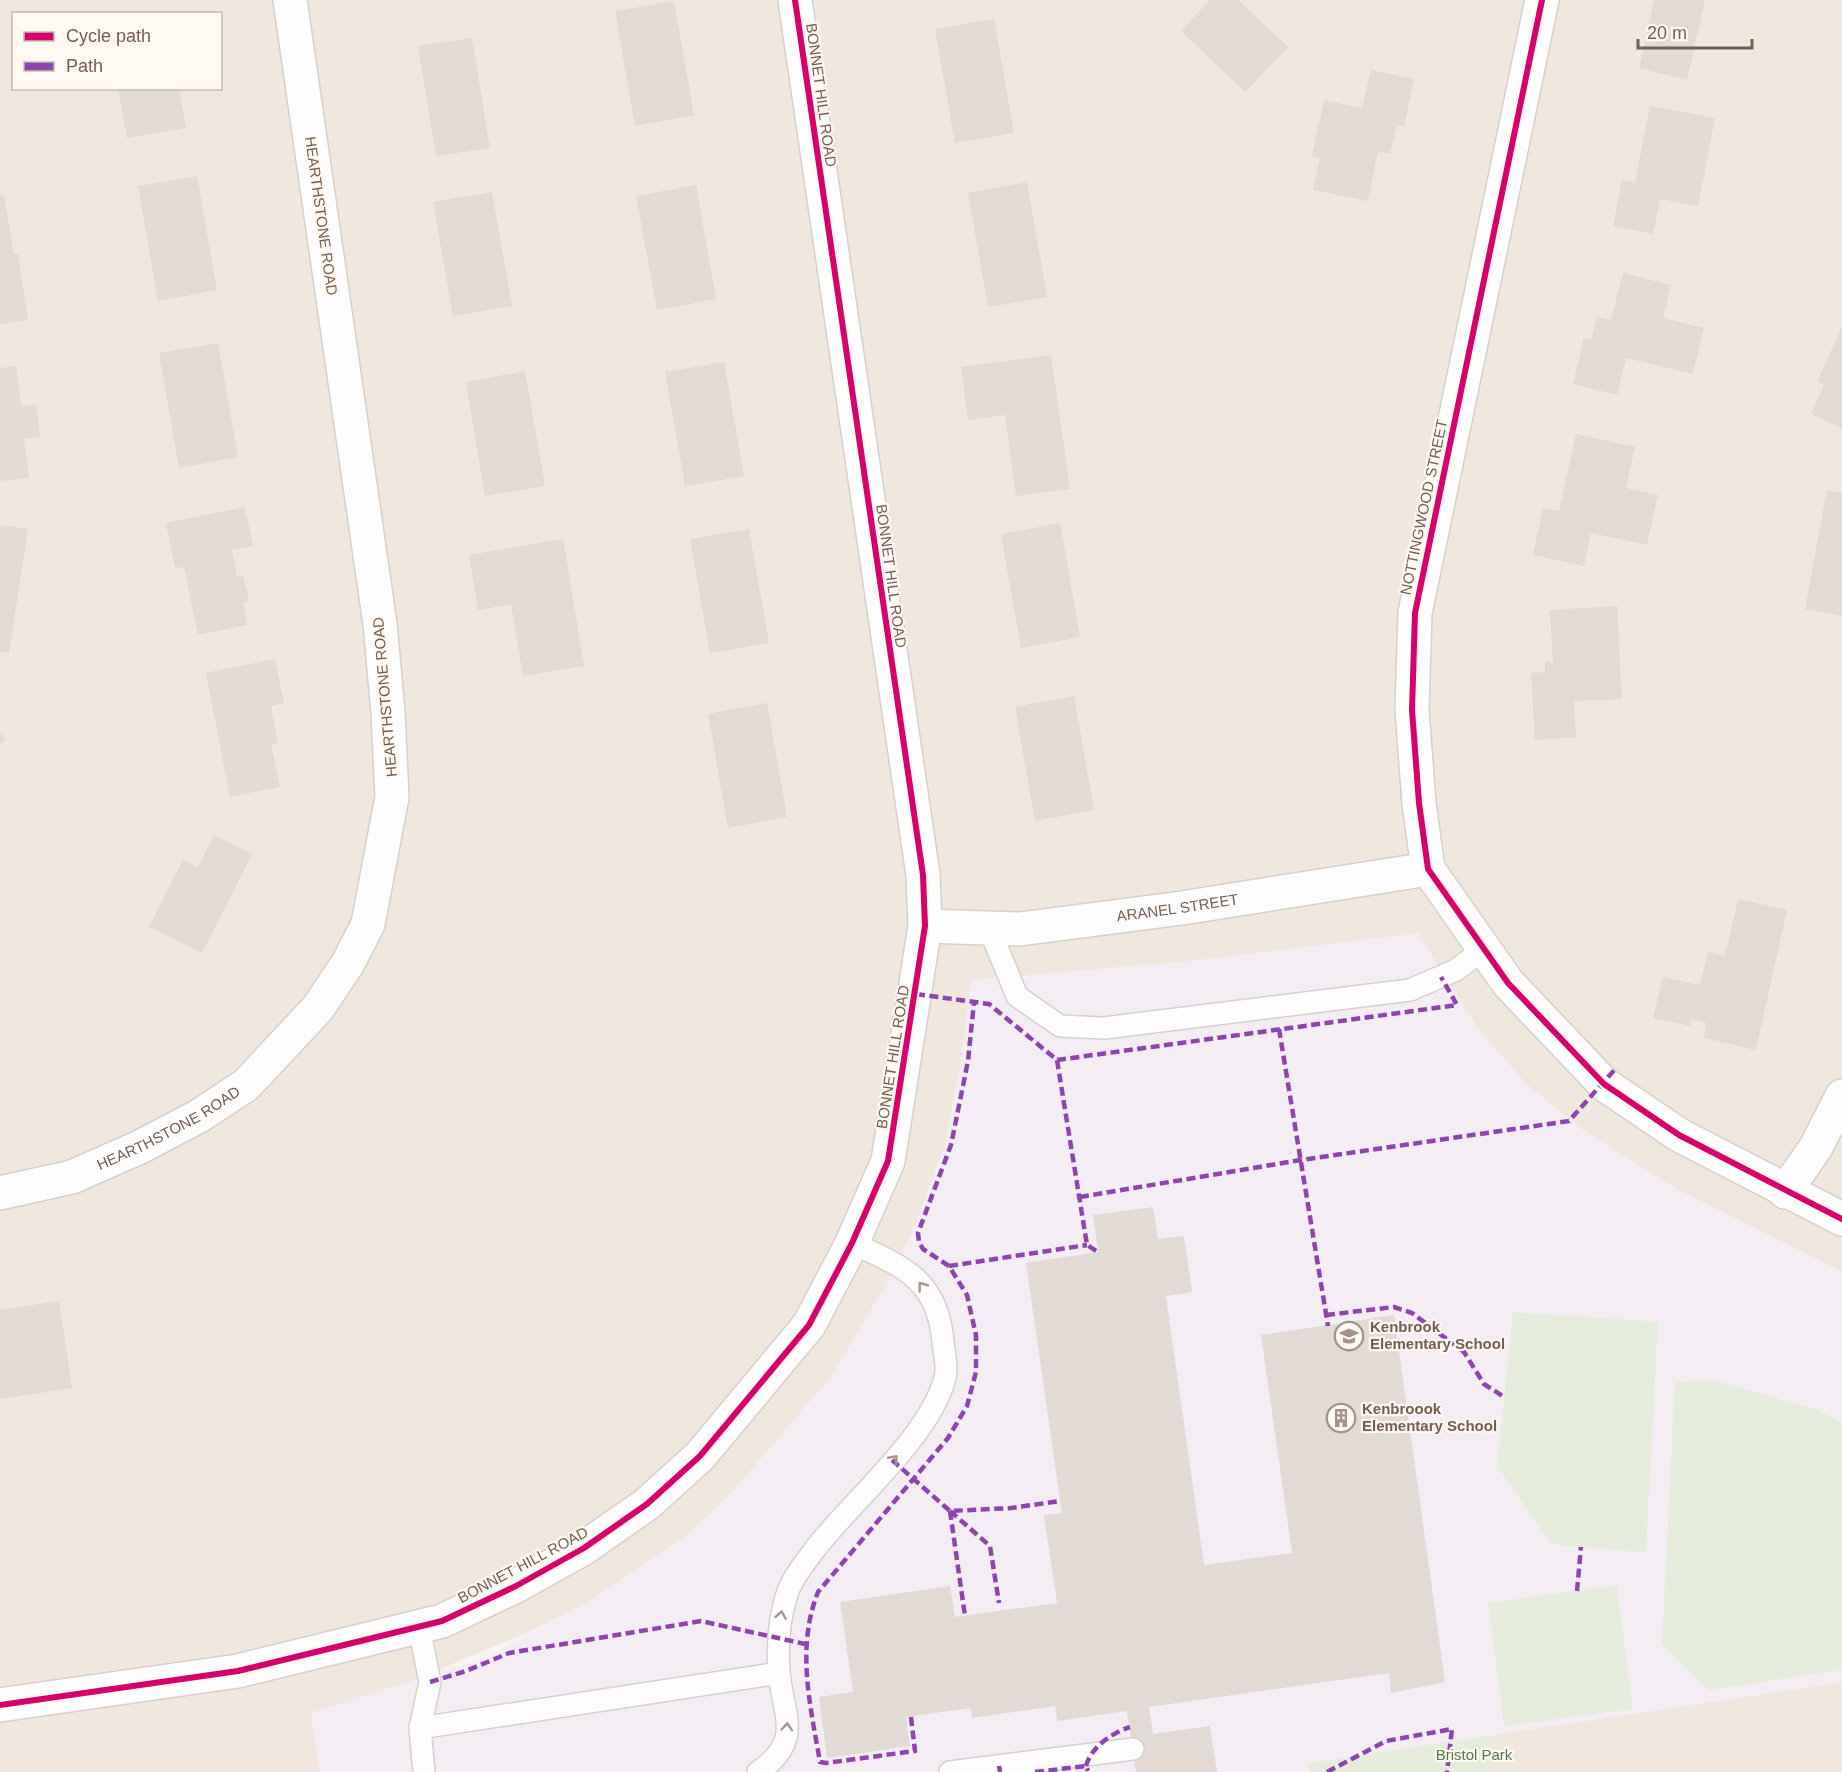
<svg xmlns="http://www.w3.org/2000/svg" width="1842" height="1772" font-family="Arial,sans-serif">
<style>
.residential{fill:#f0e7de;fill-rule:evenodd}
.education{fill:#f5edf4}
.green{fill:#e6eddc}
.building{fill:#e1dad5}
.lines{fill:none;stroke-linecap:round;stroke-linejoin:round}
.service-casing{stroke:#d6d0cb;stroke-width:24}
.minor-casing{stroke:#d6d0cb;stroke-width:36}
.service{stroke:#fefdfd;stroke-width:21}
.minor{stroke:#fefdfd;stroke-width:33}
.quiet{stroke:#8e44ad;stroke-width:4.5;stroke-dasharray:9 4.5;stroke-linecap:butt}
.cycleway-casing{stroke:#fef9f3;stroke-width:10}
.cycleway{stroke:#d6006c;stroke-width:6}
.oneway{stroke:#a4968d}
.labels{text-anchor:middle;stroke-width:4.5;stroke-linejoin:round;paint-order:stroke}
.street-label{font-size:15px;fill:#745e51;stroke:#fef9f3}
.poi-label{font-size:15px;font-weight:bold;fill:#745e51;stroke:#fef9f3;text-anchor:start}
.park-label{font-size:15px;fill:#57784a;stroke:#fef9f3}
</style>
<rect width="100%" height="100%" fill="#f8f4f0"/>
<g class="residential">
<path d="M0 0H1842V1272L1678 1190 1585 1132 1526 1084 1478 1029 1418 934 1192 961 971 980 961 1063 945 1145 912 1233 880 1295 831 1377 735 1489 689 1534 588 1602 535 1629 403 1685 311 1713 320 1772H0ZM14 14H220V88H14Z"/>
<path d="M1842 1682V1772H1489L1493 1735Z"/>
</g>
<path class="education" d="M1418 933 1478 1029 1526 1084 1569 1121 1678 1190 1842 1272V1682L1308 1763 1309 1772H320L311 1713 489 1656 588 1602 689 1534 735 1489 831 1377 880 1295 912 1233 945 1145 961 1063 971 980 1192 961Z"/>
<g class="green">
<path d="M1513 1312 1658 1322 1646 1553 1551 1544 1497 1466Z"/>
<path d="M1714 1380 1818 1410 1842 1423V1670L1709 1690 1662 1644 1675 1382Z"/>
<path d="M1617 1585 1633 1709 1504 1726 1488 1603Z"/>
<path d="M1493 1735 1489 1772H1309L1308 1763Z"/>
</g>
<g class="building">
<path d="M1210 0H1238L1288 47 1245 92 1181 31Z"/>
<path d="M1654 0H1705L1687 80 1639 68Z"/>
<path d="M674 1 694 115 635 126 615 11Z"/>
<path d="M994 19 1014 133 955 143 935 29Z"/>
<path d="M472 38 490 148 436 156 418 46Z"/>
<path d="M1371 70 1414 79 1404 127 1397 125 1390 154 1378 151 1368 201 1313 190 1320 158 1312 156 1324 100 1362 108Z"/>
<path d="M118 88H179L186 128 127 138Z"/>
<path d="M1650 106 1715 118 1698 206 1660 199 1653 234 1613 226 1622 180 1635 183Z"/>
<path d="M197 176 217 290 158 301 138 186Z"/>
<path d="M1027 182 1047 297 988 307 968 193Z"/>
<path d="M696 185 716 299 657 310 636 196Z"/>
<path d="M492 192 512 306 453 316 433 202Z"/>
<path d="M4 195 14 255 18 254 28 320 0 324V196Z"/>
<path d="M1623 273 1671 285 1663 318 1704 328 1693 374 1626 358 1617 395 1573 384 1584 338 1591 340 1597 317 1611 320Z"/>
<path d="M1842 327V428L1811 414 1824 385 1817 382Z"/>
<path d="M218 343 238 457 179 468 159 353Z"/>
<path d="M1051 355 1070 489 1016 496 1005 415 968 420 961 367Z"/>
<path d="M724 362 744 476 685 486 665 372Z"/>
<path d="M16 366 21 406 36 405 40 437 24 439 29 478 0 481V368Z"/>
<path d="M525 371 545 486 485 496 466 382Z"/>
<path d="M1576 434 1635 447 1626 488 1658 495 1647 545 1591 533 1584 566 1533 555 1543 508 1559 511Z"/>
<path d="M1827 490 1842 493V616L1805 609Z"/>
<path d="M245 507 253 546 232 550 237 577 243 575 249 600 243 602 247 625 198 635 184 567 175 568 166 523Z"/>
<path d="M1060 523 1080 637 1021 648 1001 534Z"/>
<path d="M0 525 28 529 9 653 0 652Z"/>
<path d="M749 529 769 643 710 653 690 539Z"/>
<path d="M563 539 584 666 523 676 511 604 478 610 469 555Z"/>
<path d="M1617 606 1622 699 1574 701 1576 737 1535 740 1531 673 1545 672V660L1553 664 1550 610Z"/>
<path d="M275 659 284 703 271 706 278 743 271 744 280 787 230 797 206 673Z"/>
<path d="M1074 696 1094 810 1035 821 1015 707Z"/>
<path d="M767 703 787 817 728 828 708 714Z"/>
<path d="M0 733 6 739 0 745Z"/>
<path d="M214 835 252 854 202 953 149 927 183 860 198 867Z"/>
<path d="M1738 899 1787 910 1756 1050 1704 1038 1706 1023 1691 1019 1690 1026 1653 1018 1663 977 1700 985 1708 952 1725 956Z"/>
<path d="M1153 1207 1158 1239 1184 1236 1192 1292 1166 1296 1204 1565 1292 1553 1261 1335 1394 1315 1445 1682 1391 1693 1389 1673 1149 1707 1153 1734 1210 1726 1217 1772H1136L1127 1711 1057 1721 1055 1706 972 1718 971 1708 906 1717 910 1746 827 1758 819 1697 853 1692 840 1602 950 1586 955 1617 1057 1603 1044 1515 1062 1513 1026 1263 1098 1252 1093 1215Z"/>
<path d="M59 1301 72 1388 0 1399V1310Z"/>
</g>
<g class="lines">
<g class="service-casing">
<g id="service">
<path d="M989 928 1017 996 1060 1026 1104 1028 1410 990 1456 970 1484 949"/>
<path d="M419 1627 430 1682 420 1728 424 1772"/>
<path d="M420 1728 779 1673"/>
<path d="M758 1772C805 1740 782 1714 779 1671 777 1643 779 1617 788 1591 794 1575 805 1563 815 1549 853 1500 930 1436 945 1378 948 1367 944 1352 943 1342 938 1279 902 1266 852 1243"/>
<path d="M950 1772 1133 1749"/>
</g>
</g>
<g class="minor-casing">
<g id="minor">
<path d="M1542 0 1415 613 1412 710 1419 803 1428 869 1508 983 1604 1084 1679 1135 1842 1219"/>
<path id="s1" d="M925 926 1020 929 1182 908 1428 869"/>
<path d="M1785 1192 1816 1147 1842 1096"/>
<path id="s2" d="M0 1193 72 1177 140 1147 199 1116 246 1085 318 1008 348 963 368 924 392 797 388 712 380 624 290 0"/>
<path d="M0 1705 238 1671 442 1621 516 1586 584 1548 647 1504 700 1456 809 1325 852 1243 888 1161 925 926 923 875 795 0"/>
</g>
</g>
<use href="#service" class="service"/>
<use href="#minor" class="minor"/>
<g class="quiet">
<path d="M916 994 989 1004 1057 1060 1087 1245 1098 1252"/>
<path d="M1279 1029 1328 1326"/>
<path d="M1057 1060 1457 1005 1441 977"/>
<path d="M1080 1197 1301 1160 1569 1121 1616 1068"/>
<path d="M949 1266 1087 1245"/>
<path d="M1326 1315 1394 1307 1412 1313 1464 1352 1484 1384 1504 1397"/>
<path d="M892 1460 950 1511 1011 1508 1060 1501"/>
<path d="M950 1511 990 1546 999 1603"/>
<path d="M950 1511 965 1616"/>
<path d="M1577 1591 1581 1547"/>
<path d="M430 1682 466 1671 509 1653 701 1621 805 1644"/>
<path d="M911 1717 915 1751 826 1763 820 1762C810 1704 796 1648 818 1592L948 1438 967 1406 976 1372V1335L967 1295 949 1266 923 1249 919 1242 918 1233 951 1145 968 1061 974 1002"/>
<path d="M999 1766 1000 1772"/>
<path d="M1086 1766C1091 1747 1112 1733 1130 1727"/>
<path d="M1035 1772 1086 1766 1088 1771"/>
<path d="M1327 1772 1386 1741 1452 1729 1447 1772"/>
</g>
<g class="cycleway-casing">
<g id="cycleway">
<path d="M1542 0 1415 613 1412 710 1419 803 1428 869 1508 983 1604 1084 1679 1135 1842 1219"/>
<path d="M0 1705 238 1671 442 1621 516 1586 584 1548 647 1504 700 1456 809 1325 852 1243 888 1161 925 926 923 875 795 0"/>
</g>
</g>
<use href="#cycleway" class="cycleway"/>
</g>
<defs><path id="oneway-chevron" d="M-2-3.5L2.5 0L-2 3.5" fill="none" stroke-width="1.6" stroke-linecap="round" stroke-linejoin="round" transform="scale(1.5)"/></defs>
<g class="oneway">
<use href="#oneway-chevron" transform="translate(922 1286) rotate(-127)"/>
<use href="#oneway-chevron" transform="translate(894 1459) rotate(-48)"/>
<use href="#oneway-chevron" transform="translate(781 1615) rotate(-81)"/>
<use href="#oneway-chevron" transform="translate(787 1727) rotate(-85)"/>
</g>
<defs>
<g id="school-ring" transform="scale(1.5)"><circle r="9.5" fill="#fef9f3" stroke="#a29289" stroke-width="1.5"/><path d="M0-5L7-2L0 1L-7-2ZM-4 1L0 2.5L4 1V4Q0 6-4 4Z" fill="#a29289"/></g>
<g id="building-ring" transform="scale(1.5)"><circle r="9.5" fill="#fef9f3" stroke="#a29289" stroke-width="1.5"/><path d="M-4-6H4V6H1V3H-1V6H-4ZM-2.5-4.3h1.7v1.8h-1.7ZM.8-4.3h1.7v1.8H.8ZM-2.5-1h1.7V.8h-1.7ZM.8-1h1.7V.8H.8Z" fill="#a29289"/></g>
</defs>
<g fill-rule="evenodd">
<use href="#school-ring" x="1349" y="1336"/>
<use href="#building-ring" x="1341" y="1418"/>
</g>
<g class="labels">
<g class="street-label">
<text transform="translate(821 95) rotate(82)" y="5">BONNET HILL ROAD</text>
<text transform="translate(321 216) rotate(82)" y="5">HEARTHSTONE ROAD</text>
<text transform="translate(1424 507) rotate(-78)" y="5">NOTTINGWOOD STREET</text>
<text transform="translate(891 576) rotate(82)" y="5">BONNET HILL ROAD</text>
<text transform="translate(385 697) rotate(-95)" y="5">HEARTHSTONE ROAD</text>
<text dy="5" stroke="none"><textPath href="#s1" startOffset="254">ARANEL STREET</textPath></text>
<text transform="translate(893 1057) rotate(-81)" y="5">BONNET HILL ROAD</text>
<text dy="5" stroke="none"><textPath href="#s2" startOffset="182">HEARTHSTONE ROAD</textPath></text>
<text transform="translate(523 1565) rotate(-28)" y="5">BONNET HILL ROAD</text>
</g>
<g class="poi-label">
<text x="1370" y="1332">Kenbrook<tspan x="1370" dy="17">Elementary School</tspan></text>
<text x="1362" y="1414">Kenbroook<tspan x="1362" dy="17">Elementary School</tspan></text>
</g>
<g class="park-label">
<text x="1474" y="1760">Bristol Park</text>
</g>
</g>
<rect x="12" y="12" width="210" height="78" fill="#fef9f3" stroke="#c7bbb2" stroke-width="1.5"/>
<rect x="24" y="32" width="30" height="9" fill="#d6006c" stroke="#c7bbb2" stroke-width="1.5"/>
<text x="66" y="42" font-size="18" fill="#745e51">Cycle path</text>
<rect x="24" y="62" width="30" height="9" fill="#8e44ad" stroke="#c7bbb2" stroke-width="1.5"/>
<text x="66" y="72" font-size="18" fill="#745e51">Path</text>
<path d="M1638 39v9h114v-9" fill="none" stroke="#745e51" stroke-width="3"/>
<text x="1647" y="39" font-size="18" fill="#745e51" stroke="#fef9f3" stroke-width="4.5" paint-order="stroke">20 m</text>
</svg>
